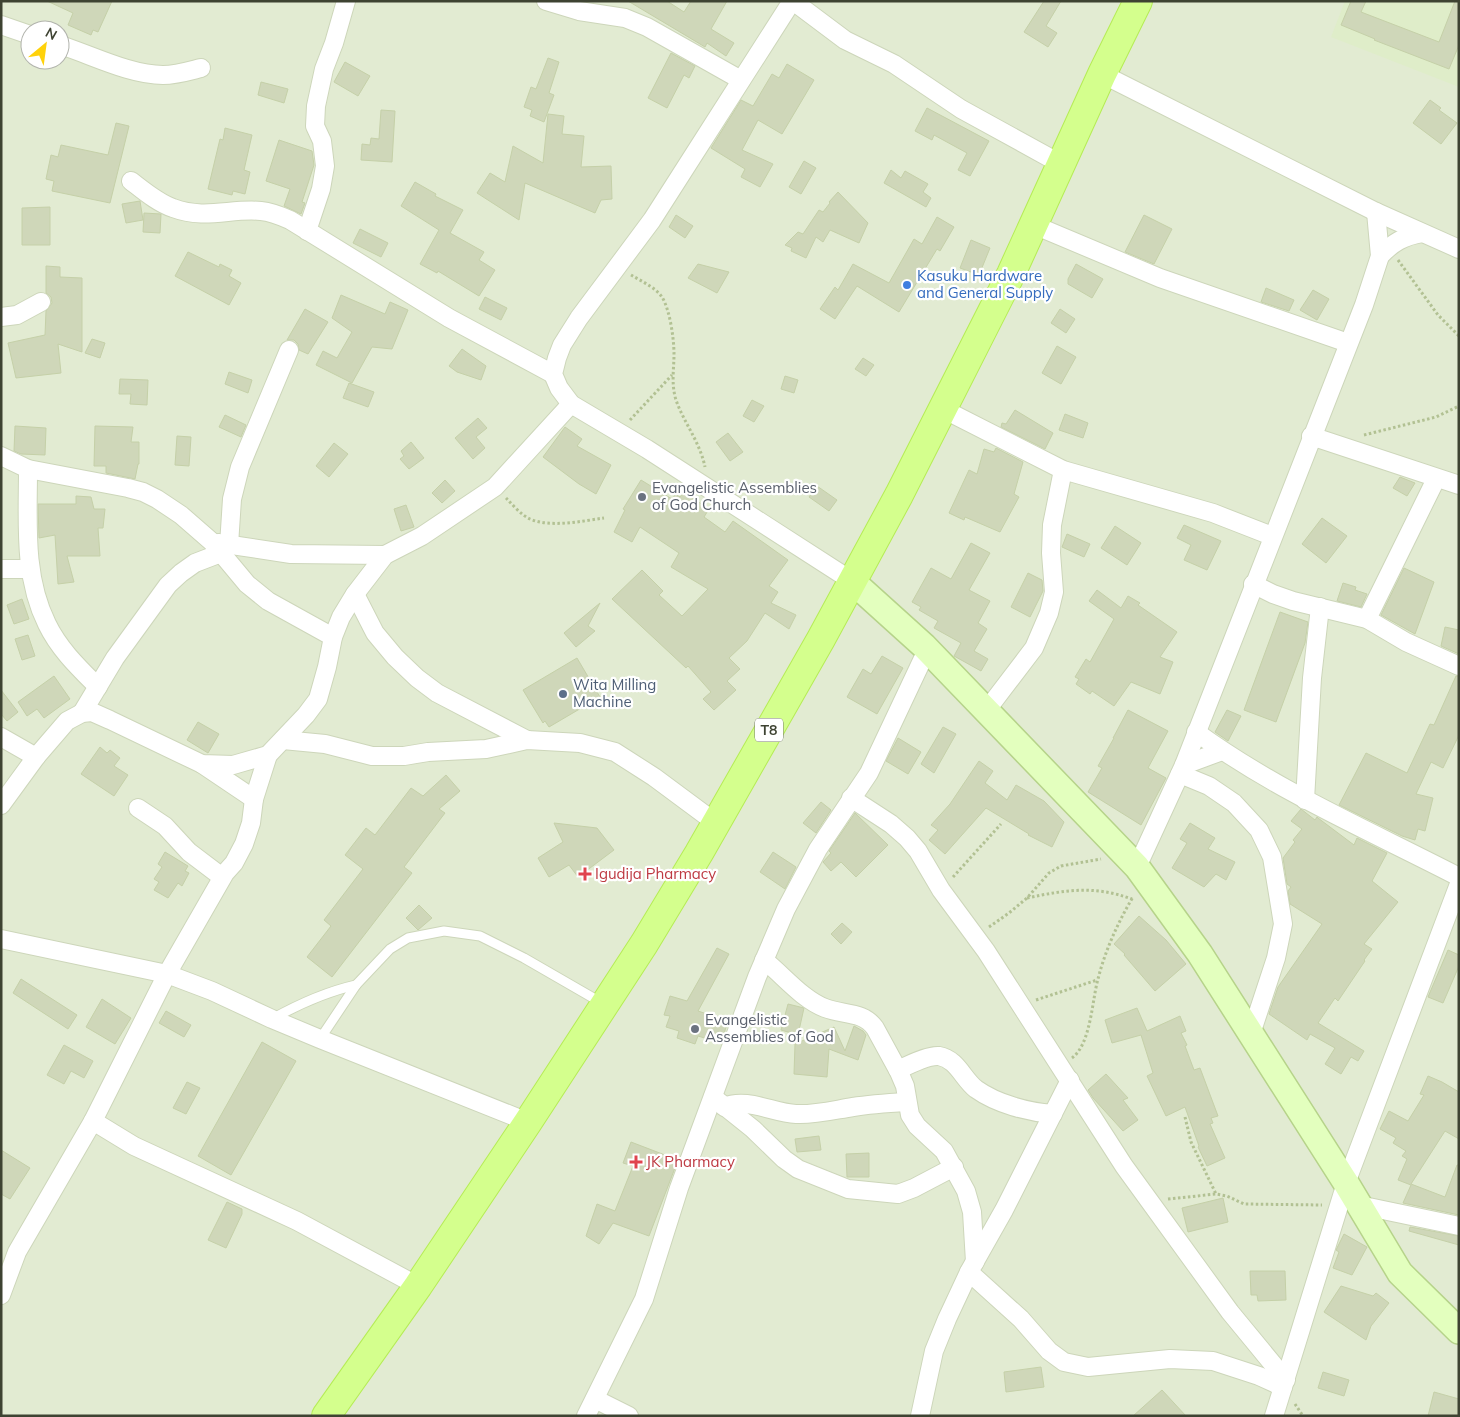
<svg xmlns="http://www.w3.org/2000/svg" width="1460" height="1417" font-family="Mulish,sans-serif">
<style>
.residential{fill:#e2ebd2;fill-rule:evenodd}
.education{fill:#dfedc9}
.building{fill:#cfd7b9;stroke:#c5d0a8}
.lines{fill:none;stroke-linecap:round;stroke-linejoin:round}
.lane-casing{stroke:#cdd6ba;stroke-width:11}
.street-casing{stroke:#cdd6ba;stroke-width:20}
.secondary-casing{stroke:#b6d38a;stroke-width:28}
.primary-casing{stroke:#b5ec55;stroke-width:30}
.path{stroke:#b2c193;stroke-width:3;stroke-dasharray:2.5 2.5;stroke-linecap:butt}
.lane{stroke:#fff;stroke-width:9}
.street{stroke:#fff;stroke-width:18}
.secondary{stroke:#e3ffbe;stroke-width:25}
.primary{stroke:#d4ff8d;stroke-width:28}
.shop-dot{fill:#3f7fe0;stroke:#fff;stroke-width:2}
.worship-dot{fill:#6b7280;stroke:#fff;stroke-width:2}
.service-dot{fill:#5c6f8a;stroke:#fff;stroke-width:2}
.health-dot{fill:#e0444e;stroke:#fff;stroke-width:2}
.labels{text-anchor:middle;stroke-width:4.5;stroke-linejoin:round;paint-order:stroke}
.shield{fill:#fff;stroke:#787b70;stroke-width:1}
.shield-label{font-size:14px;font-weight:bold;fill:#3e4332}
.shop-label{font-size:15px;fill:#366cbe;stroke:#fff;text-anchor:start}
.worship-label{font-size:15px;fill:#5b616d;stroke:#fff;text-anchor:start}
.service-label{font-size:15px;fill:#4e5e75;stroke:#fff;text-anchor:start}
.health-label{font-size:15px;fill:#be3a42;stroke:#fff;text-anchor:start}
</style>
<rect width="100%" height="100%" fill="#ecf2e1"/>
<path class="residential" d="M1 1H1459V1416H1ZM30 30H60V60H30Z"/>
<path class="education" d="M1345 1H1459V87L1331 37Z"/>
<g class="building">
<path d="M47 1H112L98 32 93 30 91 35 68 25 73 13Z"/>
<path d="M628 1H667L684 12 691 1H727L711 29 734 43 726 56 707 43 705 47Z"/>
<path d="M1044 1H1061L1046 26 1057 33 1048 47 1024 32Z"/>
<path d="M1351 1H1366L1361 12 1439 42 1455 1H1459V45L1449 69 1374 40 1375 39 1341 25Z"/>
<path d="M671 53 695 66 689 78 684 75 667 108 648 98Z"/>
<path d="M548 58 559 62 549 93 554 95 544 122 530 116 532 110 524 107 531 87 536 89Z"/>
<path d="M345 62 370 76 358 96 334 82Z"/>
<path d="M787 64 814 80 782 134 758 120 742 150 773 164 760 187 741 177 745 169 711 148 741 100 753 106 772 74 779 78Z"/>
<path d="M261 82 288 89 284 103 258 95Z"/>
<path d="M1430 100 1441 108 1439 110 1457 123 1441 144 1413 123Z"/>
<path d="M927 108 989 141 970 176 958 170 967 153 934 135 932 140 915 131Z"/>
<path d="M381 110 395 111 392 162 361 160 362 144 370 145 371 138 379 139Z"/>
<path d="M548 114 564 116 562 134 584 136 581 167 611 166 612 199 601 200 595 213 525 183 519 220 477 193 490 173 505 182 513 146 543 163Z"/>
<path d="M116 123 129 126 110 203 52 191 54 181 46 179 51 155 58 157 61 145 108 155Z"/>
<path d="M225 128 252 135 244 170 250 172 245 194 233 191 232 195 208 189 220 139 223 140Z"/>
<path d="M279 140 312 151 314 165 302 202 305 203 301 214 284 206 290 189 266 181Z"/>
<path d="M804 161 816 168 801 194 789 187Z"/>
<path d="M891 170 901 178 905 171 928 184 923 192 931 198 926 207 884 183Z"/>
<path d="M415 182 436 194 435 196 463 210 450 233 484 252 479 260 495 270 479 296 438 271 437 273 420 264 439 230 401 206Z"/>
<path d="M838 192 868 223 859 243 830 230 823 242 816 237 806 258 791 251 792 248 785 245 798 232 803 234 819 210 823 212 830 203 829 202Z"/>
<path d="M140 201 143 220 126 223 122 204Z"/>
<path d="M50 207V245H22V208Z"/>
<path d="M144 213 161 214 160 233 143 232Z"/>
<path d="M676 215 693 226 685 238 669 227Z"/>
<path d="M1144 215 1172 229 1154 264 1125 252Z"/>
<path d="M937 217 954 227 940 251 937 249 899 312 857 286 835 319 820 309 835 287 838 290 853 264 889 283 914 239 922 244Z"/>
<path d="M360 229 388 243 381 257 353 243Z"/>
<path d="M971 240 990 248 979 275 960 268Z"/>
<path d="M188 252 219 267 220 264 232 270 229 276 241 283 229 305 175 276Z"/>
<path d="M698 264 729 272 717 293 688 278Z"/>
<path d="M1076 264 1103 279 1092 298 1068 284V279Z"/>
<path d="M46 266 60 267V277L82 278V352L58 344 61 373 16 378 8 343 45 335 46 311 52 303 51 297 46 293Z"/>
<path d="M1266 288 1294 300 1289 311 1261 302Z"/>
<path d="M1313 290 1329 299 1317 320 1300 310Z"/>
<path d="M341 295 385 314 390 302 408 310 392 349 372 347 352 383 316 365 323 351 337 358 352 332 332 318Z"/>
<path d="M485 297 507 308 501 320 479 309Z"/>
<path d="M305 309 328 322 308 354 299 350 298 344 294 340H287Z"/>
<path d="M1060 309 1075 319 1066 333 1051 323Z"/>
<path d="M92 339 105 343 100 358 85 353Z"/>
<path d="M1057 346 1076 357 1061 384 1042 373Z"/>
<path d="M462 349 486 366 481 380 457 372 449 366Z"/>
<path d="M863 358 874 365 866 376 855 369Z"/>
<path d="M229 372 252 380 248 393 225 384Z"/>
<path d="M785 376 798 380 794 393 781 389Z"/>
<path d="M120 379 148 380 147 405 130 404 131 394H119Z"/>
<path d="M349 383 374 392 368 407 343 398Z"/>
<path d="M752 400 764 406 754 422 743 416Z"/>
<path d="M1015 410 1053 433 1045 449 1001 427 1002 423 1006 424Z"/>
<path d="M1065 414 1088 423 1083 438 1059 430Z"/>
<path d="M225 415 246 425 241 437 219 427Z"/>
<path d="M478 418 487 428 476 437 485 448 473 459 455 438Z"/>
<path d="M15 426 46 428 45 455 21 454 14 451Z"/>
<path d="M95 426 133 427 131 442H139V464H138L135 479 106 473V466H94Z"/>
<path d="M565 427 582 439 577 446 611 465 596 494 579 484 543 457Z"/>
<path d="M728 433 743 452 730 461 716 442Z"/>
<path d="M177 436 191 437 189 466 175 465Z"/>
<path d="M411 442 424 458 409 469 400 459 404 456 401 451Z"/>
<path d="M334 443 348 454 329 477 316 466Z"/>
<path d="M996 448 1023 462 1014 494 1019 497 1000 532 965 517 964 520 949 513 969 470 977 474 984 449 994 452Z"/>
<path d="M1400 477 1415 483 1407 496 1393 488Z"/>
<path d="M445 480 455 491 442 503 432 493Z"/>
<path d="M641 480 672 499 676 494 680 497 684 492 709 509 704 517 725 532 733 521 788 560 769 586 778 592 771 603 796 615 789 629 765 613 747 641 729 658 740 669 727 681 736 690 714 710 703 699 711 692 688 666 686 668 612 599 642 570 663 591 659 595 682 616 708 589 671 567 679 553 640 527 632 542 614 532 625 510 623 509Z"/>
<path d="M817 486 837 500 829 511 809 497Z"/>
<path d="M76 496 91 497 94 509H105L103 528H98L100 556H67L74 582 58 584 55 535 39 538 38 504H76Z"/>
<path d="M406 505 414 527 401 531 394 509Z"/>
<path d="M1322 518 1347 536 1326 563 1302 544Z"/>
<path d="M1184 525 1221 541 1207 570 1184 560 1191 545 1177 538Z"/>
<path d="M1115 526 1141 543 1127 565 1101 548Z"/>
<path d="M1067 534 1090 544 1084 557 1062 547Z"/>
<path d="M971 543 990 553 969 590 990 601 978 623 987 629 974 651 988 659 981 671 954 656 961 643 934 628 938 621 919 610 921 607 912 602 931 568 951 579Z"/>
<path d="M1404 568 1434 582 1415 634 1381 615Z"/>
<path d="M1028 573 1042 580 1043 591 1030 617 1011 607Z"/>
<path d="M1343 583 1356 587 1355 590 1367 594 1361 607 1337 601Z"/>
<path d="M1097 590 1121 608 1128 596 1140 603 1138 605 1177 632 1160 657 1173 662 1160 694 1131 682 1114 706 1092 691 1090 694 1076 684 1079 679 1075 677 1086 659 1090 662 1114 619 1089 601Z"/>
<path d="M22 599 29 619 14 624 7 605Z"/>
<path d="M600 603 588 626 595 631 576 647 564 633Z"/>
<path d="M1280 612 1308 622 1305 643 1276 722 1244 710Z"/>
<path d="M1445 627 1459 630V654L1441 646Z"/>
<path d="M28 635 35 656 22 660 15 639Z"/>
<path d="M882 656 903 668 877 714 847 697 863 669 871 674Z"/>
<path d="M577 658 600 697 549 727 545 721 543 723 523 690Z"/>
<path d="M54 676 70 699 44 718 37 709 27 716 18 702Z"/>
<path d="M1456 676H1459V735L1443 768 1431 762 1416 794 1433 798 1425 831 1418 829 1415 840 1402 836 1339 805 1366 753 1407 773 1430 724 1434 725Z"/>
<path d="M1 690 18 712 7 721 1 714Z"/>
<path d="M1128 710 1168 731 1148 768 1166 778 1141 825 1088 792 1102 768 1098 766 1114 738H1113Z"/>
<path d="M1227 710 1241 716 1228 741 1215 732Z"/>
<path d="M198 722 219 734 208 753 187 740Z"/>
<path d="M943 727 956 734 934 773 921 764Z"/>
<path d="M898 738 921 752 908 774 886 761Z"/>
<path d="M100 747 107 753 110 750 120 758 114 766 128 775 114 796 81 774Z"/>
<path d="M979 761 993 771 985 783 1007 800 1016 785 1044 801 1064 822 1052 847 1028 835 1029 834 986 808 945 854 929 840 938 830 931 825 950 804Z"/>
<path d="M446 775 460 791 439 809 445 813 404 867 412 873 332 977 307 957 331 926 324 920 363 869 345 855 366 828 375 835 411 788 423 796Z"/>
<path d="M821 802 831 810 816 833 803 823Z"/>
<path d="M1301 809 1315 820 1317 817 1318 818 1354 845 1357 838 1387 853 1372 881 1398 902 1364 944 1372 949 1364 960 1365 961 1338 1001 1335 998 1318 1023 1364 1051 1358 1061 1351 1057 1341 1074 1325 1064 1335 1048 1310 1034 1307 1040 1269 1014 1278 987 1322 924 1290 904 1288 891 1291 887 1287 884 1283 858 1295 842 1293 840 1302 829 1291 821Z"/>
<path d="M855 813 888 845 856 877 841 862 831 871 823 862 831 853 829 851Z"/>
<path d="M554 823 597 828 614 850 578 877 569 865 549 877 538 858 563 842Z"/>
<path d="M1190 823 1215 838 1208 849 1235 862 1226 880 1216 874 1204 887 1172 868 1187 843 1180 839Z"/>
<path d="M165 852 188 866 185 871 189 873 182 886 178 883 168 898 154 890 159 882 154 879 162 867 158 864Z"/>
<path d="M773 852 796 867 785 889 760 872Z"/>
<path d="M419 905 432 918 418 930 406 918Z"/>
<path d="M1139 916 1166 940 1186 964 1155 991 1124 955 1125 954 1114 944Z"/>
<path d="M842 923 852 932 841 944 831 934Z"/>
<path d="M717 948 729 954 698 1011 728 1021 721 1043 698 1036 695 1044 677 1038 679 1031 666 1027 670 1016 664 1015 670 996 687 1001Z"/>
<path d="M1448 950 1459 955V966L1443 1003 1428 997Z"/>
<path d="M21 979 77 1015 68 1029 13 993Z"/>
<path d="M102 999 131 1018 115 1044 86 1027Z"/>
<path d="M788 1004 804 1008 798 1035 781 1030Z"/>
<path d="M1137 1008 1147 1031 1180 1016 1186 1031 1181 1033 1187 1045 1185 1046 1194 1070 1200 1068 1218 1116 1211 1118 1213 1123 1210 1124 1225 1158 1207 1166 1198 1147 1199 1146 1185 1107 1166 1116 1147 1076 1153 1073 1141 1035 1112 1043 1105 1020Z"/>
<path d="M166 1011 191 1025 184 1037 159 1023Z"/>
<path d="M854 1026 863 1031 866 1035 858 1060 829 1049 827 1077 794 1074 795 1044 834 1027 845 1051Z"/>
<path d="M262 1042 296 1061 231 1175 198 1156Z"/>
<path d="M64 1045 93 1061 84 1078 71 1071 64 1084 47 1075Z"/>
<path d="M1106 1074 1128 1098 1123 1100 1138 1120 1123 1131 1093 1098 1088 1090Z"/>
<path d="M1428 1076 1442 1082 1459 1092V1139L1445 1131 1411 1184 1445 1197 1457 1165H1459V1215L1403 1203 1411 1185 1398 1180 1407 1159 1402 1156 1406 1151 1393 1143 1396 1138 1380 1129 1389 1111 1408 1121 1424 1095 1420 1094Z"/>
<path d="M187 1082 200 1088 186 1114 173 1108Z"/>
<path d="M819 1136 821 1150 797 1152 795 1139Z"/>
<path d="M631 1142 678 1160 649 1236 613 1223 599 1244 586 1236 597 1204 615 1211 633 1166 623 1163Z"/>
<path d="M1 1150 30 1168 10 1199 1 1194Z"/>
<path d="M869 1153V1177H847L846 1154Z"/>
<path d="M1223 1198 1228 1222 1188 1232 1182 1208Z"/>
<path d="M227 1202 242 1209V1214L226 1248 208 1240Z"/>
<path d="M1410 1227 1459 1236V1245L1409 1231Z"/>
<path d="M1344 1234 1367 1247 1352 1275 1333 1268 1339 1252 1336 1250Z"/>
<path d="M1250 1271H1285L1286 1300 1258 1301 1257 1295H1251Z"/>
<path d="M1341 1286 1373 1296 1376 1293 1389 1303 1371 1326 1366 1340 1324 1312Z"/>
<path d="M1041 1367 1044 1387 1006 1392 1004 1372Z"/>
<path d="M1323 1372 1349 1380 1344 1396 1318 1388Z"/>
<path d="M1162 1390 1186 1416H1133Z"/>
<path d="M1434 1392 1459 1399V1416H1428Z"/>
</g>
<g class="lines">
<g class="lane-casing">
<g id="lane">
<path d="M272 1019C299 1004 325 992 356 985"/>
<path d="M320 1039 356 985 390 949 408 938 444 931 480 936 524 958 602 1003"/>
</g>
</g>
<g class="street-casing">
<g id="street">
<path d="M546 1 579 11 625 18 647 27 741 80"/>
<path d="M792 1 652 220 579 318 562 345 557 358 553 374 559 388 571 404 647 449 852 581"/>
<path d="M793 1 845 40 894 64 961 109 1061 164"/>
<path d="M1 25 30 35"/>
<path d="M60 45C92 55 130 75 163 75 176 75 189 71 201 68"/>
<path d="M1102 74 1376 212 1459 249"/>
<path d="M131 181C144 191 158 203 173 208 205 220 231 208 261 211 272 212 281 216 290 220L449 318 553 374"/>
<path d="M1034 225 1160 278 1348 343"/>
<path d="M307 231 321 189 325 166 322 141 315 126 316 106 324 69 334 43 346 1"/>
<path d="M1380 256C1392 243 1404 236 1422 233"/>
<path d="M1 317 17 315 41 302"/>
<path d="M943 409 1063 470 1213 513 1272 536"/>
<path d="M1311 436 1459 485"/>
<path d="M1 456 28 469 128 488 143 492 157 499 181 515 212 542 247 584 268 601 333 637"/>
<path d="M28 469C28 521 23 576 47 624 59 649 79 668 98 687"/>
<path d="M218 543 291 554 385 555"/>
<path d="M229 545 232 499 240 467 289 350"/>
<path d="M1 569H30"/>
<path d="M1253 584 1273 594 1293 601 1367 619 1406 642 1459 666"/>
<path d="M355 594 375 633 395 657 417 678 437 693 527 740"/>
<path d="M1367 619 1436 479"/>
<path d="M986 711 1034 648 1049 613 1054 592 1051 553 1052 525 1063 470"/>
<path d="M82 713 115 658 168 585 181 573 195 563 221 553"/>
<path d="M1196 732C1277 791 1370 831 1459 877"/>
<path d="M1 737 36 757"/>
<path d="M283 740 325 744 372 756H404L428 752 486 749 527 740 580 743 615 752 654 777 716 823"/>
<path d="M202 764 254 799"/>
<path d="M1184 765 1222 751"/>
<path d="M1180 774 1209 786 1234 803 1259 830 1272 857 1283 924 1276 958 1251 1034"/>
<path d="M851 798 891 824 907 838 918 851 941 890 986 951 1124 1166 1230 1312 1286 1380"/>
<path d="M1305 800 1312 678 1320 607"/>
<path d="M1 805 36 757 67 721 82 713 92 712 110 720 202 764 233 765 268 755 306 715 318 699 327 667 333 637 341 617 355 594 385 555 422 536 495 487 571 404"/>
<path d="M138 808 165 826 189 852 222 877"/>
<path d="M1137 867 1184 765 1364 305 1380 256 1376 212"/>
<path d="M1 939 167 974 212 991 272 1019 320 1039 528 1122"/>
<path d="M764 960C784 976 802 999 825 1008 843 1015 863 1011 875 1028L899 1072 905 1086 910 1115 917 1126 944 1151 966 1191 972 1212 975 1262"/>
<path d="M898 1070C908 1065 928 1055 939 1056 957 1059 963 1079 976 1089 997 1104 1028 1112 1053 1114"/>
<path d="M713 1097 753 1129 784 1159 798 1169 848 1189 898 1194 914 1188 954 1167"/>
<path d="M724 1107C747 1097 773 1113 796 1114 815 1115 834 1110 853 1107 871 1104 889 1103 907 1102"/>
<path d="M93 1121 134 1146 297 1221 418 1286"/>
<path d="M1359 1205 1459 1226"/>
<path d="M969 1272 1021 1319 1049 1351 1064 1362 1088 1367 1170 1359 1213 1361 1259 1376 1283 1387"/>
<path d="M1 1295 17 1252 93 1121 167 974 225 873 234 863 244 844 251 823 254 799 268 755"/>
<path d="M595 1399 629 1416"/>
<path d="M586 1416 644 1299 679 1188 757 977 786 909 818 849 869 773 927 650"/>
<path d="M920 1416 934 1351 947 1319 969 1272 1004 1210 1070 1080"/>
<path d="M1274 1416 1346 1183 1459 884"/>
</g>
</g>
<g class="secondary-casing">
<path id="secondary" d="M852 581 924 646 1137 867 1200 954 1346 1183 1400 1273 1459 1331"/>
</g>
<g class="primary-casing">
<path id="primary" d="M326 1416 418 1286 528 1122 644 944 699 853 821 639 899 495 1011 274 1102 74 1138 1"/>
</g>
<g class="path">
<path d="M1398 260 1438 315 1459 336"/>
<path d="M631 275C641 281 655 287 662 297 670 310 674 339 674 354 674 369 671 384 676 400 684 423 700 442 705 467"/>
<path d="M630 420 672 375"/>
<path d="M1364 435 1436 417 1459 406"/>
<path d="M506 498C513 505 521 515 530 519 551 528 582 521 604 518"/>
<path d="M953 877 1001 824"/>
<path d="M1027 898C1066 890 1093 885 1132 899"/>
<path d="M989 927 1009 913 1027 898 1049 873 1061 866 1101 859"/>
<path d="M1036 1000 1097 980"/>
<path d="M1072 1058C1091 1044 1092 1000 1098 979 1105 951 1118 922 1133 897"/>
<path d="M1185 1117 1191 1142 1216 1194"/>
<path d="M1168 1199 1216 1194 1227 1196 1244 1204 1322 1205"/>
<path d="M1295 1404 1303 1416"/>
</g>
<use href="#lane" class="lane"/>
<use href="#street" class="street"/>
<use href="#secondary" class="secondary"/>
<use href="#primary" class="primary"/>
</g>
<circle class="shop-dot" cx="907" cy="285" r="5"/>
<g class="worship-dot">
<circle cx="642" cy="497" r="5"/>
<circle cx="695" cy="1029" r="5"/>
</g>
<circle class="service-dot" cx="563" cy="694" r="5"/>
<g class="health-dot">
<path d="M582.5 866.5h5v5h5v5h-5v5h-5v-5h-5v-5h5z"/>
<path d="M633.5 1154.5h5v5h5v5h-5v5h-5v-5h-5v-5h5z"/>
</g>
<g class="labels">
<rect class="shield" x="755" y="718.5" width="28" height="23" rx="4"/>
<g class="shield-label">
<text x="769" y="735">T8</text>
</g>
<g class="shop-label">
<text x="917" y="281">Kasuku Hardware<tspan x="917" dy="17">and General Supply</tspan></text>
</g>
<g class="worship-label">
<text x="652" y="493">Evangelistic Assemblies<tspan x="652" dy="17">of God Church</tspan></text>
<text x="705" y="1025">Evangelistic<tspan x="705" dy="17">Assemblies of God</tspan></text>
</g>
<g class="service-label">
<text x="573" y="690">Wita Milling<tspan x="573" dy="17">Machine</tspan></text>
</g>
<g class="health-label">
<text x="595" y="879">Igudija Pharmacy</text>
<text x="646" y="1167">JK Pharmacy</text>
</g>
</g>
<rect width="1460" height="1417" fill="none" stroke="#3e4332" stroke-width="5"/>
<g transform="translate(45 45) rotate(29)"><circle r="24" fill="#ffffff" stroke="#b2b4ad"/>
<path d="M0-4L9 19L0 12L-9 19Z" fill="#ffd20b"/>
<text y="-8" font-size="14" font-weight="bold" text-anchor="middle" fill="#3e4332">N</text>
</g>
</svg>
